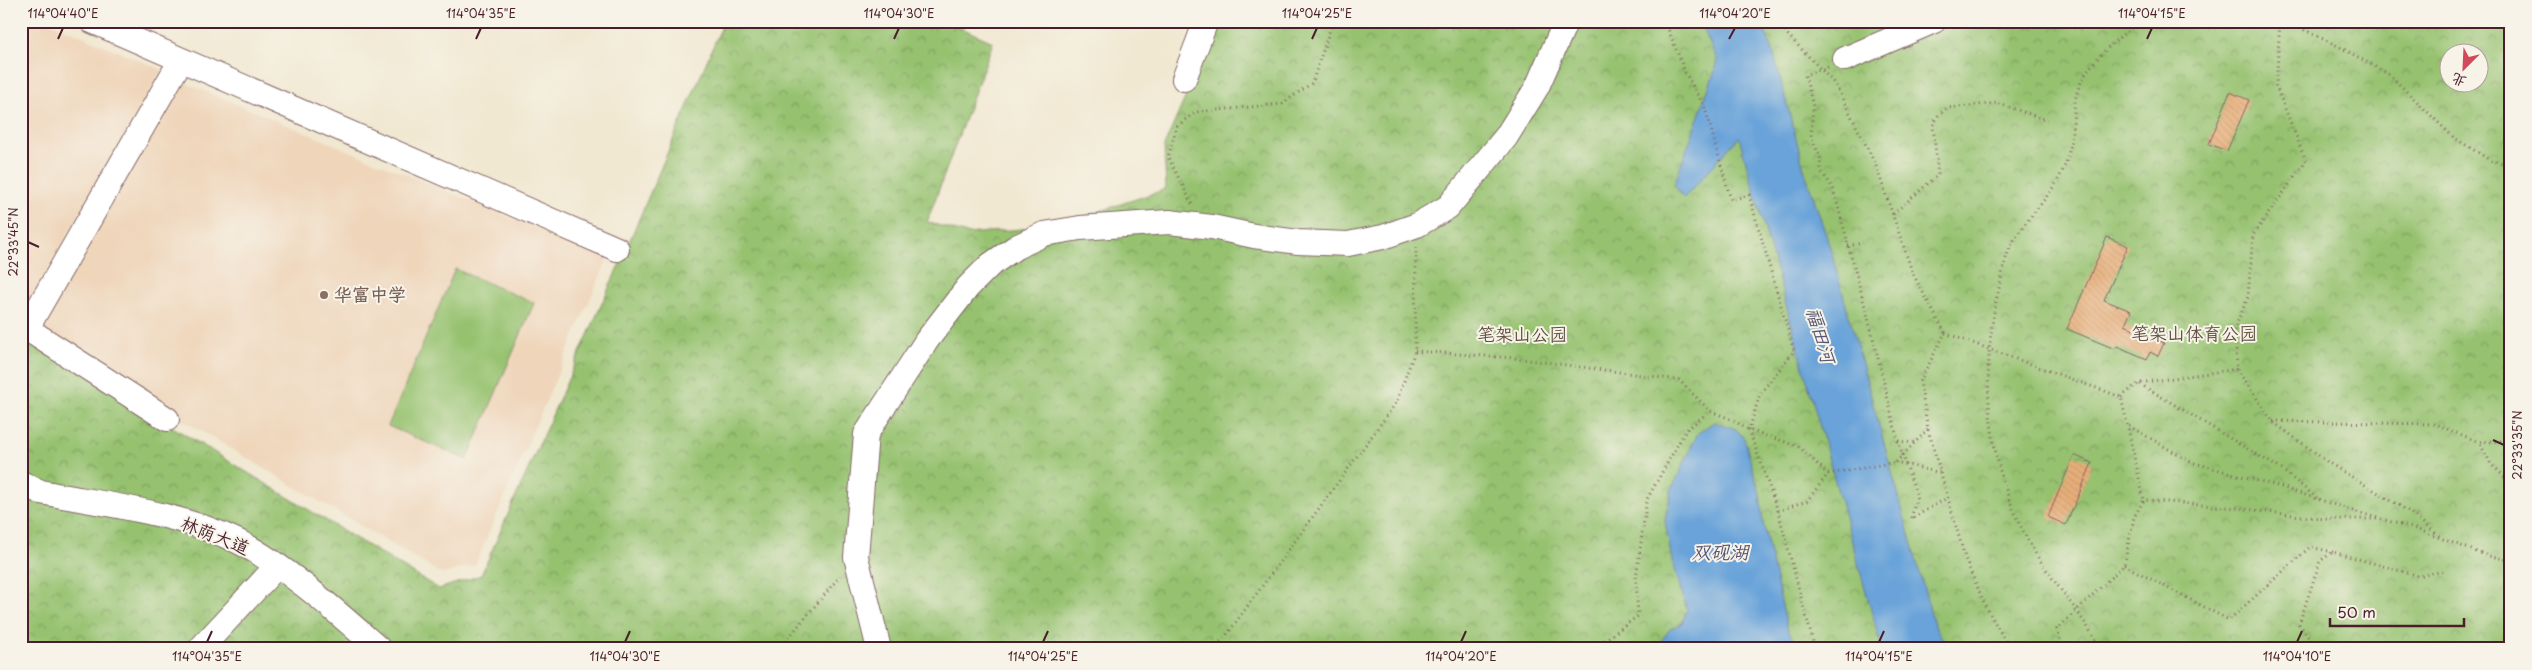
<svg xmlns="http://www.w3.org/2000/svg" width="2532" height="670" font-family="'Playpen Sans','LXGW WenKai TC',sans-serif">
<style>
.built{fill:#efd6bb}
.park{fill:url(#park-crowns);stroke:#70704e;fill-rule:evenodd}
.garden{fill:#96c270;stroke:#70704e}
.water{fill:#69a3d9;stroke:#5a6182}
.building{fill:url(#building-back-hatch)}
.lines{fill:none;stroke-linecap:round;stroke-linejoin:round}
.minor-casing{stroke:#846565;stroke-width:26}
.path{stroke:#846565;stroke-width:3;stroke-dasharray:1 4;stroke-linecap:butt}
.minor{stroke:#fff;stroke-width:24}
.path-bridge{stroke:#846565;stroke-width:3;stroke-dasharray:1 4;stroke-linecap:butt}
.ticks{fill:none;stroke:#4a1f2b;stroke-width:2}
.education-dot{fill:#8d6e63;stroke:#f7f3e8;stroke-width:2}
.labels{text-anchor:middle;stroke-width:4;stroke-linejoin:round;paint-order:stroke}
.education-label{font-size:18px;font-weight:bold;fill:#785e54;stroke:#f7f3e8;text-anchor:start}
.park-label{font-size:18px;fill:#615040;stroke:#f7f3e8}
.street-label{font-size:18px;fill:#4a1f2b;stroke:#f7f3e8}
.water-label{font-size:19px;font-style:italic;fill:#565471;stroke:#f7f3e8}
.neatline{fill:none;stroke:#4a1f2b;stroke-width:2}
.ticks-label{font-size:12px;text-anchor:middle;fill:#4a1f2b}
</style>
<defs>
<pattern id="park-crowns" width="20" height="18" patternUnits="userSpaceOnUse" patternTransform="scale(1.25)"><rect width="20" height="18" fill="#96c270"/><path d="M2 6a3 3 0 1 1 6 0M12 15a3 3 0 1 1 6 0" fill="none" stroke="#7c9d5c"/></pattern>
<pattern id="building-back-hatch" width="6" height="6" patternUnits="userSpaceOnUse" patternTransform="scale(1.25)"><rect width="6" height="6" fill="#e8af7a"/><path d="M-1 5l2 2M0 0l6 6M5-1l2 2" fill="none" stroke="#c8966a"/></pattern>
</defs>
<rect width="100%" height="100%" fill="#f7f3e8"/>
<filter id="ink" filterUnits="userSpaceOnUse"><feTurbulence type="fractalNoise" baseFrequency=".02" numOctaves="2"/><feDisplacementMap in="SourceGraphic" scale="10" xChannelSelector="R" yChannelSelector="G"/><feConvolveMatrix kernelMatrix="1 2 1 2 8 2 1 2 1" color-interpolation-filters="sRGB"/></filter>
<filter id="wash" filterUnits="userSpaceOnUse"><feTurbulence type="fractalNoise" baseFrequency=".0096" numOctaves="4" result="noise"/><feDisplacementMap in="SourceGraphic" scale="20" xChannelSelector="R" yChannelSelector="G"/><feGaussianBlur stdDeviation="1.12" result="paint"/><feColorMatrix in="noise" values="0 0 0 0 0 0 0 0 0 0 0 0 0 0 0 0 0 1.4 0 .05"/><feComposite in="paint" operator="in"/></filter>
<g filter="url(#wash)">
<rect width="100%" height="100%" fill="#f1e8d1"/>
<g class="built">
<path d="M21 21H47L162 70 21 316Z"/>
<path d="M183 82 608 258 475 565 442 574 35 332 108 201Z"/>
</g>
<path class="park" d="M724 21H945L993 42 927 222 967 234 1055 226 1166 189 1164 146 1219 21H2511V649H21V335L439 589 481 575 620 263ZM2450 52H2480V82H2450Z"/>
<path class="garden" d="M455 269 534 303 467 460 388 426Z"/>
<g class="water">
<path d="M1700 21H1760L1772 47 1804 169 1830 247 1934 625 1949 649H1882L1739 137 1684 198 1674 185 1718 62Z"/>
<path d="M1714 422 1736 429 1744 438 1760 494 1763 523 1788 631 1801 649H1655L1670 629 1682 623 1687 610 1672 560 1665 521 1671 491 1698 433Z"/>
</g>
<g id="blocks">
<g class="building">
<path d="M2230 92 2249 100 2227 151 2209 144Z"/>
<path d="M2107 237 2128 246 2104 300 2131 311 2125 325 2164 343 2158 356 2150 352 2147 359 2117 346 2115 349 2067 329Z"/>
<path d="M2074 455 2092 463 2066 525 2048 517Z"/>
</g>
</g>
</g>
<g filter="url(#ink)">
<use href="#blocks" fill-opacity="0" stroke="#846565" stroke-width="1"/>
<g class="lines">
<g class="minor-casing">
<g id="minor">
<path d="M92 21 617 249"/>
<path d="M1845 59 1934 21"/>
<path d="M1184 79 1206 21"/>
<path d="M21 325 167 419"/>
<path d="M27 328 181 60"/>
<path d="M21 483 41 492C107 505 176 512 237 541 284 564 339 614 379 649"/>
<path d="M200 649 277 566"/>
<path d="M879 649 856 557 866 434 927 340 968 287 990 265 1016 247 1044 234 1080 228 1169 222 1212 227 1254 236 1298 242 1348 244 1383 237 1417 225 1448 207 1506 137 1537 87 1566 21"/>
</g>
</g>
<g class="path">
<path d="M1665 21 1685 72 1705 108 1731 200 1749 195 1794 351 1760 394 1749 430 1778 511 1815 649"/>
<path d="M1782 21 1786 33 1835 84 1875 163 1913 274 1945 333 1920 381 1928 429 1966 561 1986 607 2010 649"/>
<path d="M2286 21 2340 47 2390 75 2453 137 2490 160 2511 165"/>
<path d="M1828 67 1805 75 1813 106 1811 136 1820 157 1821 171 1833 188 1871 329 1898 441 1917 496 1911 519 1947 498"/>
<path d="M1192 204 1168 157 1177 126 1196 112 1282 104 1312 83 1333 21"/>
<path d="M1893 214 1938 175 1933 125 1938 116 1947 108 1997 103 2047 120"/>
<path d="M1848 246 1863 243"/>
<path d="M1945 333 2121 397 2144 500"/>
<path d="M1415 351 1514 358 1679 380 1710 411"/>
<path d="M2237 369 2272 421 2329 463 2408 511 2442 538"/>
<path d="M2140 384 2281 469 2317 498"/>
<path d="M2121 397 2139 383 2237 369 2235 328 2248 297 2253 235 2306 161 2276 86 2280 21"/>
<path d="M2273 421 2435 424 2479 442"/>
<path d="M2129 426 2191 462 2281 487 2357 512 2416 529 2488 556 2511 560"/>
<path d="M2511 440 2479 442 2491 464 2511 483"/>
<path d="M1898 441 1914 443"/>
<path d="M1778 511 1807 501 1828 474 1896 462"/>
<path d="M2124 565 2229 620 2310 547 2333 552"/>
<path d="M137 649H159"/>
<path d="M779 649 840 576"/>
<path d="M1213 649 1225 637 1396 403 1415 351 1416 245"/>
<path d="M1592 649 1638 616 1636 578 1647 499 1686 430 1710 411 1733 420 1749 430 1798 446 1828 474"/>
<path d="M2063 649 2057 629 2124 565 2134 517 2144 500 2238 508 2324 519H2379"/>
<path d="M2100 649C2082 612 2053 584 2033 549 1988 473 1979 382 1997 297 2001 282 2003 264 2009 250 2022 221 2049 200 2062 172 2073 149 2072 125 2075 101 2080 68 2115 40 2140 21"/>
<path d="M2317 649 2299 624 2320 561 2333 552 2419 576 2444 571"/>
</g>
<use href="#minor" class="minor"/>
<path class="path-bridge" d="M1928 429 1896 462 1940 473"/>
</g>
</g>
<path class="ticks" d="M58 39 63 28M476 39 481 28M894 39 899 28M1312 39 1317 28M1729 39 1735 28M2147 39 2152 28M28 242 39 247M2493 440 2504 445M207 642 212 631M625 642 630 631M1043 642 1048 631M1461 642 1466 631M1879 642 1884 631M2297 642 2302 631"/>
<circle class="education-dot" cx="324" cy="295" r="5"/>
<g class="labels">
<g class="education-label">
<text x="334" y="301">华富中学</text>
</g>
<g class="park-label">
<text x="2194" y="340">笔架山体育公园</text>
<text x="1522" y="341">笔架山公园</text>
</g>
<g class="street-label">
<text transform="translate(215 536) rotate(22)" y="6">林荫大道</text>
</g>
<g class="water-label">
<text transform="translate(1821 335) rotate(73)" y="7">福田河</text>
<text x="1720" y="559">双砚湖</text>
</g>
</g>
<rect width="2532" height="670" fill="none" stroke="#f7f3e8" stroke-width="55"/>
<g transform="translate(2464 68) rotate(204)"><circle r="24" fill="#f7f3e8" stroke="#b29e9c"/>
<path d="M0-4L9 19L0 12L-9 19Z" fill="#d1495b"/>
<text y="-8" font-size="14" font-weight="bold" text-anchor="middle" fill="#4a1f2b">北</text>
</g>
<path d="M2330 618v8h134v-8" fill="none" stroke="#4a1f2b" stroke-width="2.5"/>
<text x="2337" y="618" font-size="15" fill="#4a1f2b" stroke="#f7f3e8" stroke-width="4" paint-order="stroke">50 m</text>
<rect x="28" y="28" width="2476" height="614" class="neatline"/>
<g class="ticks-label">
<text x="63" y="18">114°04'40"E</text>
<text x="481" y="18">114°04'35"E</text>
<text x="899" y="18">114°04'30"E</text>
<text x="1317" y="18">114°04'25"E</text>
<text x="1735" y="18">114°04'20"E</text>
<text x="2152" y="18">114°04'15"E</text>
<text transform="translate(14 242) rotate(-90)" y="4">22°33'45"N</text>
<text transform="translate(2518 445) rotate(-90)" y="4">22°33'35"N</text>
<text x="207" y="661">114°04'35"E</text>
<text x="625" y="661">114°04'30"E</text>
<text x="1043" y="661">114°04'25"E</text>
<text x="1461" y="661">114°04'20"E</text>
<text x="1879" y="661">114°04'15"E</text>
<text x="2297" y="661">114°04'10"E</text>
</g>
</svg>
